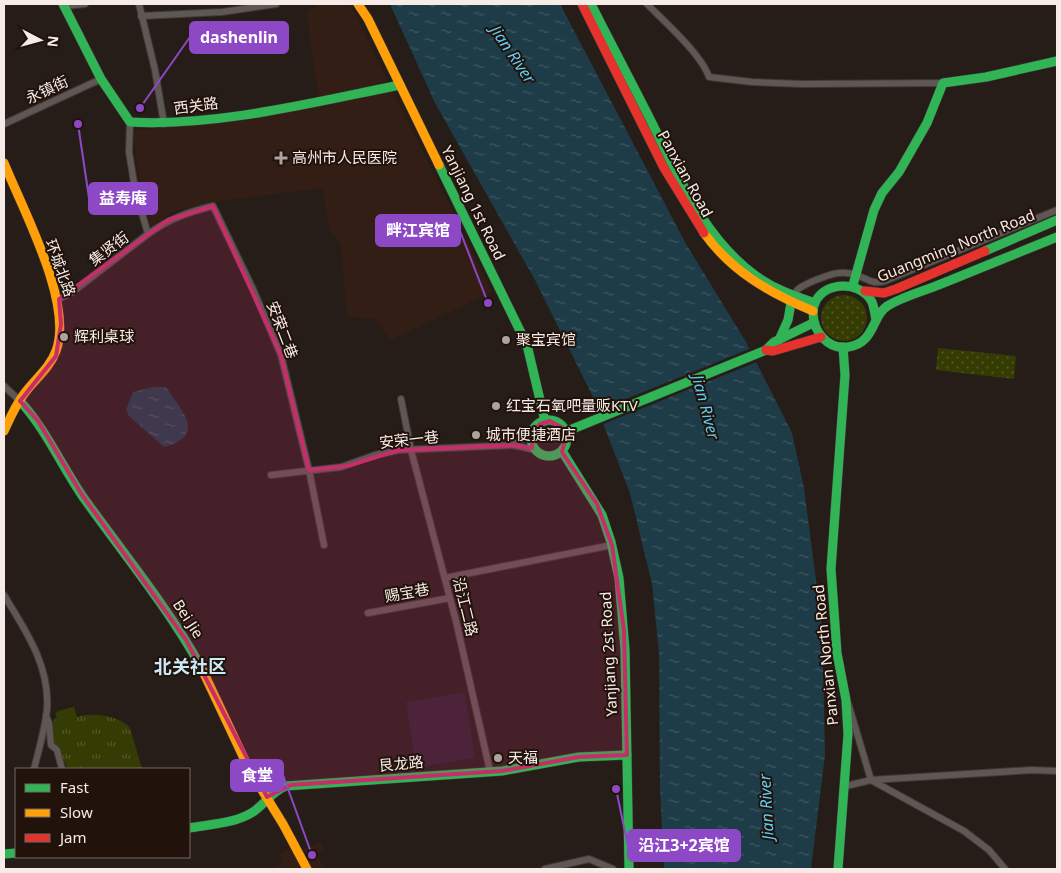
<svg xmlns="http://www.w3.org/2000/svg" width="1061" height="873" font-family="'Noto Sans','Noto Sans SC',sans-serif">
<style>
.commercial{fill:#2d212c}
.built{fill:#321e15}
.grass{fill:url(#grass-dots)}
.park{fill:url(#park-tufts)}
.pitch{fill:#343c03}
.water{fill:url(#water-ripples)}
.pier{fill:#261d19}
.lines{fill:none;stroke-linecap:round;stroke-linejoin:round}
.street-casing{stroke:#403937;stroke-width:8}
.fast-casing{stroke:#403937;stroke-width:10}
.slow-casing{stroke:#403937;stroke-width:10}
.jam-casing{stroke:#403937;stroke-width:10}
.street{stroke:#5e5754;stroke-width:6}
.fast{stroke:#30b455;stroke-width:9}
.slow{stroke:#ff9f0a;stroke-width:9}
.jam{stroke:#e5322d;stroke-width:9}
.marked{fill:#c72d69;fill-opacity:0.2;stroke:#c72d69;stroke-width:4;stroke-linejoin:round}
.poi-dot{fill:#ada39e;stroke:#21120b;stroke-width:2}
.labels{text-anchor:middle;stroke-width:4;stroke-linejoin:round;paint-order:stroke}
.street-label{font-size:15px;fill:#f6ebe6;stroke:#21120b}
.poi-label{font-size:15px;fill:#f6ebe6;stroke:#21120b;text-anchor:start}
.water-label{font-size:16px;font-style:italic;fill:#5ecef4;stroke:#21120b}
.quarter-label{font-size:18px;font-weight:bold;fill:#c9eaf9;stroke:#21120b}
.leader{fill:none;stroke:#8d49c5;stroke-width:2}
.callout-dot{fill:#8d49c5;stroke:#21120b;stroke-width:2}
.callout{fill:#8d49c5;stroke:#8d49c5;stroke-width:2}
.callout-label{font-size:16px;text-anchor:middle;font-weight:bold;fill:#fff}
</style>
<defs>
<pattern id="grass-dots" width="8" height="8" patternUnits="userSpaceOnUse" patternTransform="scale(1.25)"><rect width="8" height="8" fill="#343c03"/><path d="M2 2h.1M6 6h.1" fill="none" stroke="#525828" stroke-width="1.8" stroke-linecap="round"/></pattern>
<pattern id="park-tufts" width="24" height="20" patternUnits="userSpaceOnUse" patternTransform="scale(1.25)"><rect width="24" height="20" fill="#343c03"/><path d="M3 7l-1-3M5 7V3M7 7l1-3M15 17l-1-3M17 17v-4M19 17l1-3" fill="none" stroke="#525828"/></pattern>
<pattern id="water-ripples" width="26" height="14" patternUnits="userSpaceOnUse" patternTransform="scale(1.25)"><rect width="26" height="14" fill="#1e3c47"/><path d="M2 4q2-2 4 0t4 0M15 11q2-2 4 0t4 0" fill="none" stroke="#3f5862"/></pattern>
</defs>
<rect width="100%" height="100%" fill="#261d19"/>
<path class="commercial" d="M465 692 475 758 416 768 406 702Z"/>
<g class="built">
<path d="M321 4H350L492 292 391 340 375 319 347 317 341 245 329 229 322 188 214 202 170 213 162 223 150 226 140 185 133 131 320 107 306 11Z"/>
<path d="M321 842 325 850 318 854 324 869H312L303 849Z"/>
<path d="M292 848 301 869H269L283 863 279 854Z"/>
</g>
<g class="grass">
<circle cx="844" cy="318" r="23"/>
<path d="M938 348 1016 356 1014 379 936 370Z"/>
</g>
<path class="park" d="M74 707 77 717C92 712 119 715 130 728L142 769H68L58 747 51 738 54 720 57 717 55 714 58 711Z"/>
<path class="pitch" d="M84 758 121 761V769H83Z"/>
<g class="water">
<path d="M390 4H560L686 244 746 342 792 433 804 488 822 626 825 755 811 869H664L660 789 659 653 652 584 630 493 592 395 535 280 435 103Z"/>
<path d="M153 387H166C181 410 208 436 164 447L129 416 126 410 133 392Z"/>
</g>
<path class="pier" d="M752 348 759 361 601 425 596 411Z"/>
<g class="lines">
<g class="street-casing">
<g id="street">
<path d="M139 4 155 70 164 124"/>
<path d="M647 4C665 22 701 54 709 77L752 82 802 84 943 83"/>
<path d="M65 6 85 4"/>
<path d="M141 16 222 12 276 4"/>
<path d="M4 124 101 79"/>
<path d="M148 234C169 219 188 212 213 206L253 289 281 355 309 470 324 545"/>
<path d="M59 299 71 293 148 234 135 189 129 152 130 122"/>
<path d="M792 299C796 288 801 287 811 282 826 276 840 269 856 275 868 279 873 285 885 281L1057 210"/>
<path d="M4 386 20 401"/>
<path d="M401 399 411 450 456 621 490 771"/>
<path d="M513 445 533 432"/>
<path d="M271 475 341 467 375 455 399 450 513 445 536 450"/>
<path d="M445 578 612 545"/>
<path d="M4 595C25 630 50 665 47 709 45 729 39 749 34 769"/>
<path d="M368 613 450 598"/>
<path d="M848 703 871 780 964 831 989 850 1005 869"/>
<path d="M46 716 49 723 51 745 57 750 62 769"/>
<path d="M846 786 871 780 1032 770 1057 771"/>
<path d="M545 869 589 859 613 869"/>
</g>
</g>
<g class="fast-casing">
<g id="fast">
<path d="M63 4 101 79 130 122C216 127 315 102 400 85"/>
<path d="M591 4C611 44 632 83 652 123 679 178 705 239 756 276 774 289 794 296 815 303"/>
<path d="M439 165 527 345 545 421"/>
<path d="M985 251 1057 220"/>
<path d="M853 285 874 210 882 193 899 172 927 123 943 83 986 77 1057 61"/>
<path d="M876 320C875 314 874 307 872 302 859 277 814 282 813 312 813 332 828 350 848 347 876 343 871 315 889 305 905 296 924 291 941 284 980 268 1018 253 1057 237"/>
<path d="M779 340 788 320 791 303"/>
<path d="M20 401C47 431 61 465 83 497 123 553 167 606 201 667"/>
<circle cx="549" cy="438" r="18"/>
<path d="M565 432 766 350 774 342 813 323"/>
<path d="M562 451 602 515 611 542 619 578 625 650 629 869"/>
<path d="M189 828C210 824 234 824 253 812 265 804 272 791 286 786L502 771 579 757 627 755"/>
<path d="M4 854 16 853"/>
<path d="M838 869 848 734 846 700 837 653 831 569 845 375 843 347"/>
</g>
</g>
<g class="slow-casing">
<g id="slow">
<path d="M358 4 368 19 439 165"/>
<path d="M4 163C23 210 74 304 56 351 50 368 34 380 24 394 15 406 10 418 4 431"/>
<path d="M704 233C732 272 770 293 813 311"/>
<path d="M201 667 249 769 283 824 307 869"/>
</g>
</g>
<g class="jam-casing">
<g id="jam">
<path d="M582 4 664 168 704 233"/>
<path d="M865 291 884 293 896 289 985 251"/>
<path d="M766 350 773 351 821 337"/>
</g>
</g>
<use href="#street" class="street"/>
<use href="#fast" class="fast"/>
<use href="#slow" class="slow"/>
<use href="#jam" class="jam"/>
</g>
<path class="marked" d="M213 206 281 355 309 470 347 466 399 450 513 445 532 448 533 432 540 424 550 421 563 428 566 437 562 452 597 504 612 545 624 630 627 755 579 757 502 771 291 785 267 797 186 640 82 495 38 421 20 401 56 356 61 324 59 299 168 220Z"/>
<g class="poi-dot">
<path d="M278.5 150.5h5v5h5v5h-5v5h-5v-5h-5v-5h5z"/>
<circle cx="64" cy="337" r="5"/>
<circle cx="506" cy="340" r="5"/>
<circle cx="496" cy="406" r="5"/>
<circle cx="476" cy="435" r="5"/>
<circle cx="498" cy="758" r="5"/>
</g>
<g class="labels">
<g class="street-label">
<text transform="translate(47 90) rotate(-25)" y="5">永镇街</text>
<text transform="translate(196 106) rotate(-8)" y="5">西关路</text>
<text transform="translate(685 174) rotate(61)" y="5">Panxian Road</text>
<text transform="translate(473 203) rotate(64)" y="5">Yanjiang 1st Road</text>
<text transform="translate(956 246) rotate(-22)" y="5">Guangming North Road</text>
<text transform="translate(109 249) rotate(-37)" y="5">集贤街</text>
<text transform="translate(60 268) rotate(70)" y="5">环城北路</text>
<text transform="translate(282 330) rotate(69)" y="5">安荣二巷</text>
<text transform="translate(409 440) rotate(-6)" y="5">安荣一巷</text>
<text transform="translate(407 593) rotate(-10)" y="5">赐宝巷</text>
<text transform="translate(465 607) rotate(76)" y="5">沿江二路</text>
<text transform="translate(188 619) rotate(57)" y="5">Bei Jie</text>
<text transform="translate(609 654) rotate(-93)" y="5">Yanjiang 2st Road</text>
<text transform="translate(826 655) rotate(-96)" y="5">Panxian North Road</text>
<text transform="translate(401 764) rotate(-5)" y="5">艮龙路</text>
</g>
<g class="poi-label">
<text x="292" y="163">高州市人民医院</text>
<text x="74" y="342">辉利桌球</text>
<text x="516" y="345">聚宝宾馆</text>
<text x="506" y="411">红宝石氧吧量贩KTV</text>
<text x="486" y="440">城市便捷酒店</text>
<text x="508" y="763">天福</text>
</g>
<g class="water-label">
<text transform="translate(513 54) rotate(56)" y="6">Jian River</text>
<text transform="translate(706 407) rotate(75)" y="6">Jian River</text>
<text transform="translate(766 807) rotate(-93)" y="6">Jian River</text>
</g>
<g class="quarter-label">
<text x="190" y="673">北关社区</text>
</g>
</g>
<path class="leader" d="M140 108L190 37M78 124L89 198M488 303L460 231M312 855L283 775M616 789L628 846"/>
<g class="callout-dot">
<circle cx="140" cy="108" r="5"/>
<circle cx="78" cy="124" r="5"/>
<circle cx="488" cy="303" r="5"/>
<circle cx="312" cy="855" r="5"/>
<circle cx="616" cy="789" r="5"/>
</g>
<g class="callout">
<rect x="190" y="22" width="98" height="31" rx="5"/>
<rect x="89" y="183" width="68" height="31" rx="5"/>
<rect x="376" y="215" width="84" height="31" rx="5"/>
<rect x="231" y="760" width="52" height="31" rx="5"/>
<rect x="628" y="830" width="112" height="31" rx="5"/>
</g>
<g class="callout-label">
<text x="239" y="43">dashenlin</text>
<text x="123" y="204">益寿庵</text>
<text x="418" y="236">畔江宾馆</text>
<text x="257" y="781">食堂</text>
<text x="684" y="851">沿江3+2宾馆</text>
</g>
<rect width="1061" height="873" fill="none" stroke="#f6ebe6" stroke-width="10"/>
<rect x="15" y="768" width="175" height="90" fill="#21120b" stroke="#766963"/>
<rect x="25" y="784" width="25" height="8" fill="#30b455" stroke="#766963"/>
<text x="60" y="793" font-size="15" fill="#f6ebe6">Fast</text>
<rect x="25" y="809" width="25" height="8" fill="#ff9f0a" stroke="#766963"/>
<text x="60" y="818" font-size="15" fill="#f6ebe6">Slow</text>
<rect x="25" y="834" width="25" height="8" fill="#e5322d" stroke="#766963"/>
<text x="60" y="843" font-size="15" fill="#f6ebe6">Jam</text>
<g transform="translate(40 40) rotate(96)" stroke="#21120b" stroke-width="4" paint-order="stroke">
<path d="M0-4L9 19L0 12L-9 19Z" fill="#f6ebe6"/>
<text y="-8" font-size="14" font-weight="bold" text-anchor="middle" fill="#f6ebe6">N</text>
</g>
</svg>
